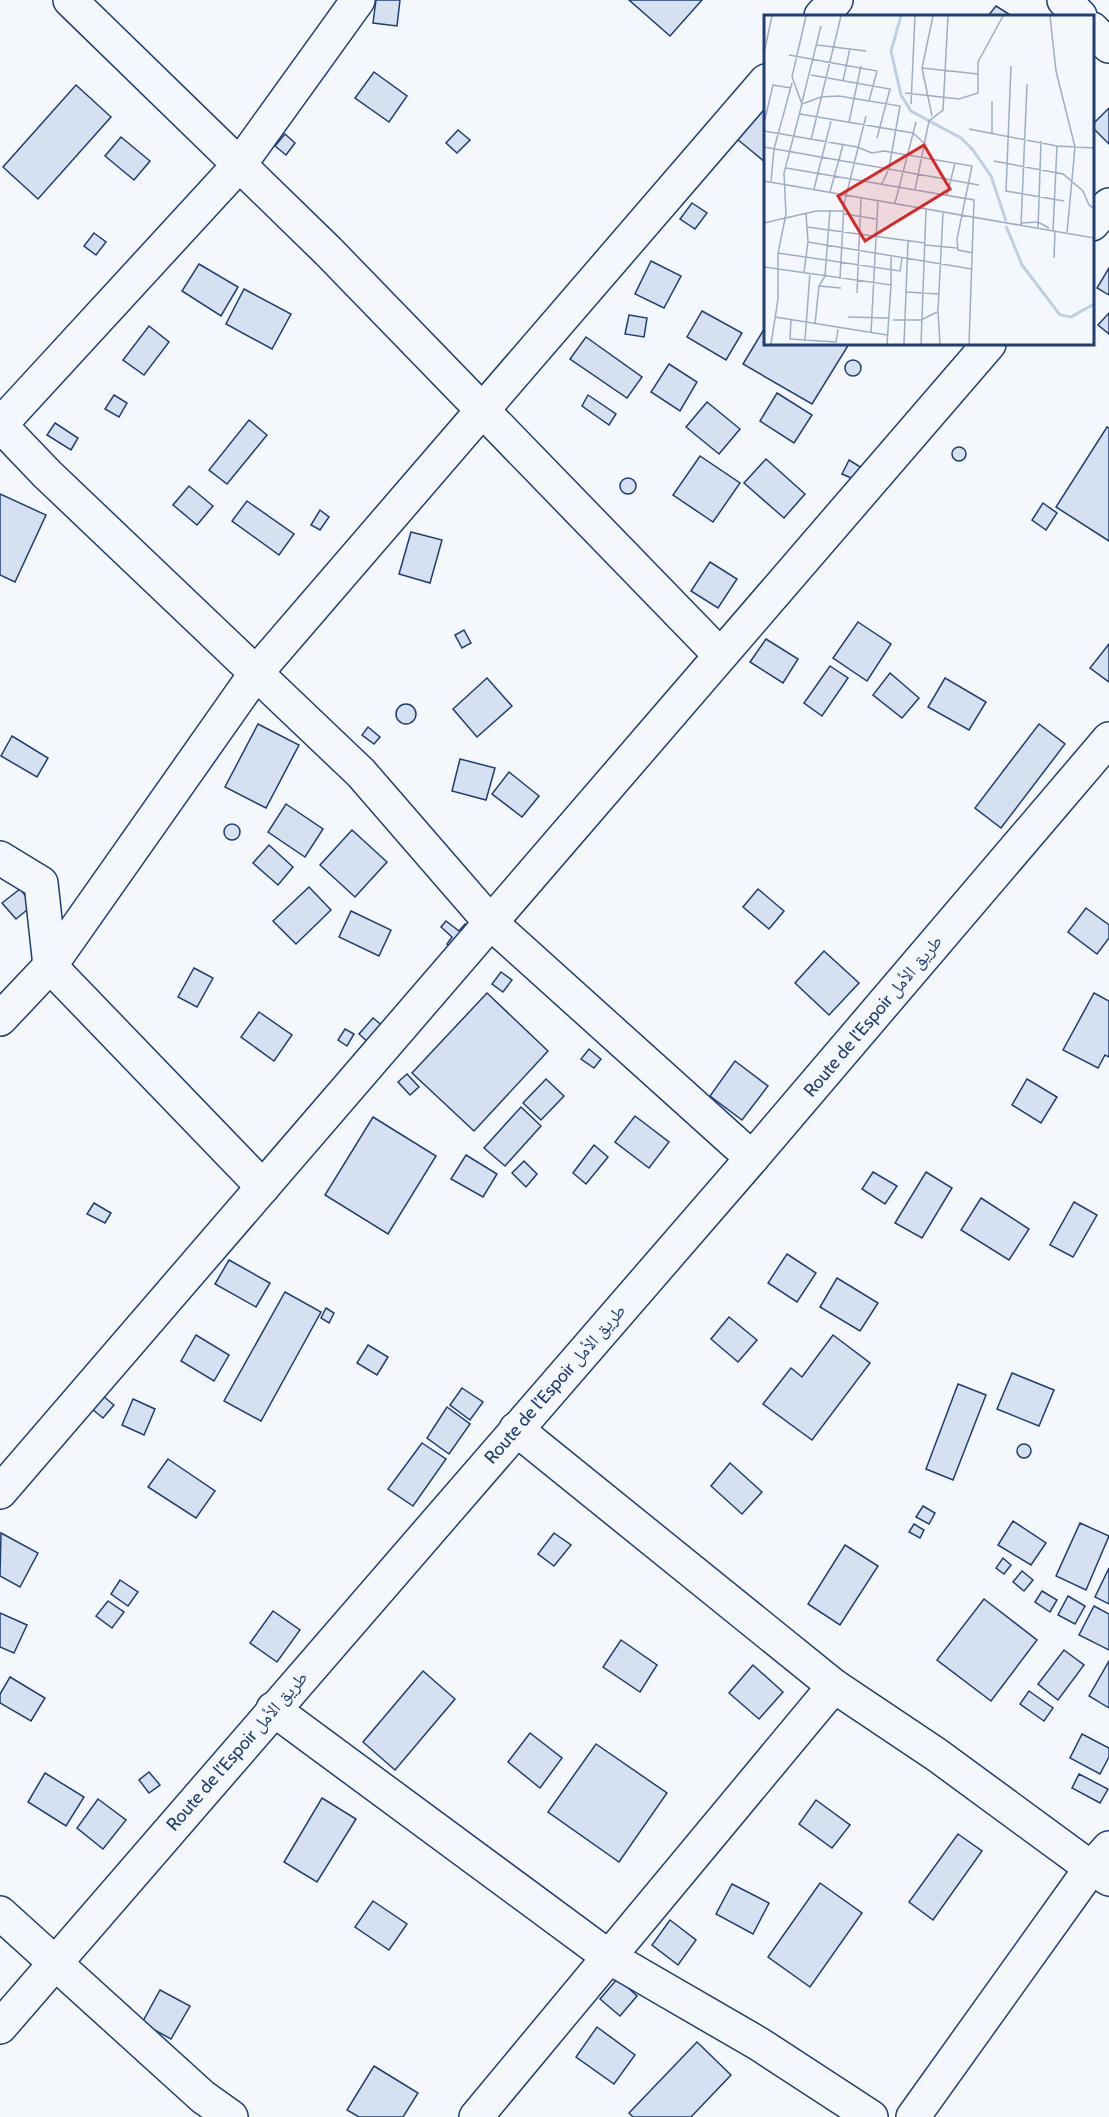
<svg xmlns="http://www.w3.org/2000/svg" width="1109" height="2117" font-family="Cabin,'Noto Naskh Arabic',sans-serif">
<style>
.building{fill:#d5e0f0;stroke:#1d3f73;stroke-width:1.5}
.lines{fill:none;stroke-linecap:round;stroke-linejoin:round}
.street-casing{stroke:#1d3f73;stroke-width:36}
.highway-casing{stroke:#1d3f73;stroke-width:36}
.street{stroke:#f4f7fb;stroke-width:33}
.highway{stroke:#f4f7fb;stroke-width:33}
.labels{text-anchor:middle;stroke-width:4.5;stroke-linejoin:round;paint-order:stroke}
.street-label{font-size:18px;fill:#1d3f73;stroke:#f4f7fb}
.inset-river{fill:none;stroke:#bed0e5;stroke-width:3}
.inset-road{fill:none;stroke:#9eadc5;stroke-width:1.5}
.view{fill:#d62828;fill-opacity:0.15;stroke:#d62828;stroke-width:3}
.inset-edge{fill:none;stroke:#1d3f73;stroke-width:3}
</style>
<rect width="100%" height="100%" fill="#f4f7fb"/>
<g class="building">
<path d="M376 0H400L397 26 373 23Z"/>
<path d="M629 0H702L670 36Z"/>
<path d="M996 6 1012 16H988Z"/>
<path d="M374 72 407 96 389 122 355 98Z"/>
<path d="M76 85 111 117 38 199 3 167Z"/>
<path d="M761 107 766 110 765 162 737 139Z"/>
<path d="M1109 108V144L1092 127V125Z"/>
<path d="M458 130 470 140 457 153 446 143Z"/>
<path d="M285 134 295 143 286 155 275 146Z"/>
<path d="M121 137 150 161 134 180 105 156Z"/>
<path d="M692 203 707 213 695 229 680 219Z"/>
<path d="M94 233 106 242 96 255 84 246Z"/>
<path d="M651 261 681 276 664 308 635 294Z"/>
<path d="M199 264 238 287 221 316 182 291Z"/>
<path d="M1109 268V295L1097 288Z"/>
<path d="M244 289 291 314 272 349 226 324Z"/>
<path d="M702 311 742 333 726 360 687 337Z"/>
<path d="M1109 313V334L1098 325Z"/>
<path d="M629 315 647 318 644 337 625 334Z"/>
<path d="M149 326 169 342 144 375 123 360Z"/>
<path d="M766 326V344H849L812 404 743 364Z"/>
<path d="M586 337 642 377 627 398 570 359Z"/>
<circle cx="853" cy="368" r="8"/>
<path d="M669 364 697 382 680 411 651 392Z"/>
<path d="M777 393 812 415 794 443 760 421Z"/>
<path d="M114 395 127 403 119 417 105 409Z"/>
<path d="M588 395 616 414 609 425 582 406Z"/>
<path d="M707 402 740 429 719 454 686 427Z"/>
<path d="M249 420 267 435 227 484 209 470Z"/>
<path d="M55 423 78 438 71 450 47 435Z"/>
<path d="M1107 427 1109 428V541L1056 507Z"/>
<circle cx="959" cy="454" r="7"/>
<path d="M700 456 740 483 713 522 673 495Z"/>
<path d="M766 459 805 494 784 518 744 483Z"/>
<path d="M849 460 862 468 856 480 842 474Z"/>
<circle cx="628" cy="486" r="8"/>
<path d="M189 486 213 506 197 525 173 505Z"/>
<path d="M0 494 46 515 15 582 0 575Z"/>
<path d="M247 501 294 534 279 555 232 521Z"/>
<path d="M1043 503 1057 513 1046 530 1032 520Z"/>
<path d="M320 510 329 517 320 530 311 525Z"/>
<path d="M411 532 442 540 430 583 399 574Z"/>
<path d="M710 562 737 579 718 608 691 591Z"/>
<path d="M858 622 891 644 867 681 833 658Z"/>
<path d="M464 630 471 643 462 648 455 635Z"/>
<path d="M766 639 798 659 783 683 750 662Z"/>
<path d="M1109 644V682L1090 668Z"/>
<path d="M830 666 848 678 822 716 804 703Z"/>
<path d="M890 673 919 698 902 718 873 695Z"/>
<path d="M487 678 512 706 477 737 453 709Z"/>
<path d="M945 678 986 702 969 730 928 707Z"/>
<circle cx="406" cy="714" r="10"/>
<path d="M258 724 299 745 266 808 225 787Z"/>
<path d="M1039 724 1065 744 1001 828 975 808Z"/>
<path d="M368 727 380 737 374 744 362 735Z"/>
<path d="M12 736 48 758 37 777 1 756Z"/>
<path d="M460 759 495 768 486 800 452 791Z"/>
<path d="M509 772 539 796 522 817 492 794Z"/>
<path d="M286 804 323 829 305 857 268 832Z"/>
<circle cx="232" cy="832" r="8"/>
<path d="M352 830 387 862 355 897 320 865Z"/>
<path d="M269 845 293 867 278 885 253 863Z"/>
<path d="M309 887 331 910 296 944 273 921Z"/>
<path d="M20 889 33 905 16 919 2 903Z"/>
<path d="M758 889 784 911 769 929 743 907Z"/>
<path d="M1086 908 1109 925V938L1097 954 1068 932Z"/>
<path d="M351 911 391 930 379 956 339 937Z"/>
<path d="M446 921 459 931 465 924 473 930 456 951 447 944 452 937 441 927Z"/>
<path d="M824 951 859 983 829 1015 795 983Z"/>
<path d="M194 968 213 978 197 1007 178 997Z"/>
<path d="M501 972 512 980 503 992 492 984Z"/>
<path d="M487 993 548 1051 474 1131 412 1073Z"/>
<path d="M1094 993 1109 1001V1057L1105 1055 1098 1068 1063 1050Z"/>
<path d="M259 1012 292 1035 274 1061 241 1037Z"/>
<path d="M373 1018 384 1027 369 1043 359 1034Z"/>
<path d="M345 1029 354 1034 347 1046 338 1040Z"/>
<path d="M589 1049 601 1059 594 1068 581 1059Z"/>
<path d="M735 1061 768 1086 742 1120 710 1096Z"/>
<path d="M407 1074 419 1087 410 1095 398 1082Z"/>
<path d="M546 1079 564 1096 541 1120 523 1103Z"/>
<path d="M1027 1079 1057 1097 1041 1123 1012 1105Z"/>
<path d="M521 1107 541 1126 505 1166 484 1148Z"/>
<path d="M635 1116 669 1142 649 1168 615 1142Z"/>
<path d="M373 1117 436 1156 388 1234 325 1195Z"/>
<path d="M594 1145 608 1157 586 1184 573 1173Z"/>
<path d="M466 1155 497 1174 483 1197 451 1179Z"/>
<path d="M524 1161 537 1174 526 1187 512 1173Z"/>
<path d="M873 1172 897 1186 885 1204 862 1189Z"/>
<path d="M926 1172 952 1188 922 1238 895 1223Z"/>
<path d="M981 1198 1029 1229 1009 1260 961 1230Z"/>
<path d="M1074 1202 1097 1215 1073 1257 1050 1245Z"/>
<path d="M94 1203 111 1213 105 1223 87 1214Z"/>
<path d="M787 1254 816 1273 797 1302 768 1283Z"/>
<path d="M229 1260 270 1283 256 1307 215 1284Z"/>
<path d="M837 1278 878 1303 860 1331 820 1307Z"/>
<path d="M285 1292 321 1312 261 1421 224 1401Z"/>
<path d="M326 1308 334 1313 329 1323 321 1318Z"/>
<path d="M729 1317 757 1340 738 1362 711 1339Z"/>
<path d="M196 1335 229 1355 214 1381 181 1361Z"/>
<path d="M833 1335 870 1363 812 1440 763 1404 791 1368 802 1377Z"/>
<path d="M368 1345 388 1357 377 1375 357 1363Z"/>
<path d="M1012 1373 1054 1390 1039 1426 997 1409Z"/>
<path d="M958 1384 986 1395 953 1480 926 1469Z"/>
<path d="M462 1388 483 1402 470 1420 450 1405Z"/>
<path d="M103 1396 114 1405 103 1418 92 1409Z"/>
<path d="M133 1399 155 1409 144 1435 122 1425Z"/>
<path d="M447 1407 470 1424 449 1454 427 1438Z"/>
<path d="M422 1443 446 1459 413 1506 388 1489Z"/>
<circle cx="1024" cy="1451" r="7"/>
<path d="M168 1459 215 1491 196 1518 148 1487Z"/>
<path d="M730 1463 762 1492 742 1514 711 1486Z"/>
<path d="M923 1506 935 1513 929 1524 916 1517Z"/>
<path d="M1013 1521 1046 1543 1031 1565 998 1545Z"/>
<path d="M1080 1523 1109 1536 1086 1590 1056 1576Z"/>
<path d="M914 1524 924 1530 920 1538 909 1532Z"/>
<path d="M1 1533 38 1553 20 1587 0 1576Z"/>
<path d="M554 1533 571 1545 554 1566 538 1554Z"/>
<path d="M845 1545 878 1566 840 1625 808 1604Z"/>
<path d="M1003 1558 1011 1565 1004 1574 996 1568Z"/>
<path d="M1109 1568V1604L1095 1597Z"/>
<path d="M1022 1571 1033 1580 1024 1591 1013 1582Z"/>
<path d="M120 1580 138 1592 128 1606 111 1594Z"/>
<path d="M1042 1591 1057 1600 1050 1612 1035 1602Z"/>
<path d="M1068 1596 1085 1606 1075 1624 1058 1615Z"/>
<path d="M984 1599 1037 1640 991 1701 937 1660Z"/>
<path d="M108 1601 124 1612 112 1628 96 1616Z"/>
<path d="M1094 1606 1109 1614V1650L1079 1635Z"/>
<path d="M273 1611 300 1630 277 1662 250 1643Z"/>
<path d="M0 1613 27 1625 14 1653 0 1647Z"/>
<path d="M621 1640 657 1665 640 1692 603 1667Z"/>
<path d="M1064 1650 1084 1665 1058 1700 1038 1684Z"/>
<path d="M1109 1661V1708L1089 1696Z"/>
<path d="M753 1665 783 1692 759 1719 729 1693Z"/>
<path d="M423 1671 455 1699 395 1770 363 1742Z"/>
<path d="M10 1677 45 1698 31 1721 0 1703V1694Z"/>
<path d="M1029 1691 1053 1708 1044 1721 1020 1704Z"/>
<path d="M530 1733 562 1758 540 1788 508 1762Z"/>
<path d="M1082 1734 1109 1748V1757L1100 1774 1070 1758Z"/>
<path d="M596 1744 667 1793 619 1862 548 1812Z"/>
<path d="M149 1772 160 1785 149 1793 139 1780Z"/>
<path d="M45 1773 84 1797 66 1826 28 1802Z"/>
<path d="M1079 1774 1108 1789 1100 1803 1072 1788Z"/>
<path d="M322 1798 356 1819 317 1882 284 1862Z"/>
<path d="M98 1799 126 1820 103 1849 77 1828Z"/>
<path d="M816 1800 850 1825 832 1848 799 1824Z"/>
<path d="M958 1834 982 1851 933 1920 909 1902Z"/>
<path d="M820 1883 862 1913 810 1987 768 1957Z"/>
<path d="M732 1884 769 1903 753 1934 716 1914Z"/>
<path d="M373 1901 407 1924 389 1950 355 1927Z"/>
<path d="M670 1920 696 1940 678 1965 652 1945Z"/>
<path d="M618 1978 637 1996 620 2016 600 1999Z"/>
<path d="M160 1990 190 2006 171 2039 142 2023Z"/>
<path d="M597 2027 635 2055 614 2084 576 2057Z"/>
<path d="M697 2042 731 2075 691 2117H633L629 2113Z"/>
<path d="M374 2066 418 2093 403 2117H359L347 2110Z"/>
</g>
<g class="lines">
<g class="street-casing">
<g id="street">
<path d="M70 0 328 251 720 655"/>
<path d="M1064 0 1080 16"/>
<path d="M821 16 836 0"/>
<path d="M1092 29 1109 46"/>
<path d="M1092 224 1109 205"/>
<path d="M0 425 47 474 361 773 491 923 752 1158"/>
<path d="M0 425 240 164 358 0"/>
<path d="M0 858 41 883 50 966 263 1187"/>
<path d="M0 1019 50 966 256 673 766 81"/>
<path d="M516 1429 834 1686 937 1755 1091 1868 1109 1879"/>
<path d="M0 1492 989 344"/>
<path d="M273 1709 609 1957 759 2044 871 2117"/>
<path d="M0 1913 203 2097 231 2117"/>
<path d="M476 2117 834 1686"/>
<path d="M913 2117 1091 1868 1109 1848"/>
</g>
</g>
<g class="highway-casing">
<path id="highway" d="M0 2027 752 1158 1109 739"/>
</g>
<use href="#street" class="street"/>
<use href="#highway" class="highway"/>
</g>
<g class="labels">
<g class="street-label">
<text transform="translate(873 1016) rotate(-50)" y="6">Route de l’Espoir طريق الأمل</text>
<text transform="translate(555 1384) rotate(-49)" y="6">Route de l’Espoir طريق الأمل</text>
<text transform="translate(237 1751) rotate(-49)" y="6">Route de l’Espoir طريق الأمل</text>
</g>
</g>
<g transform="translate(764 15)">
<rect width="330" height="330" fill="#f4f7fb"/>
<path class="inset-river" d="M137 1 127 36 137 80 147 96 197 123 208 134 227 161 242 206M242 211 258 250 296 300 307 302 330 289"/>
<path class="inset-road" d="M286 1 292 56 311 132 303 218M53 30 102 36M0 38 8 1M25 40 113 56 105 86M247 51 242 176 300 186M158 53 214 59M47 60 126 74 113 123M79 66 86 33M141 78 195 84 214 78V47L239 1M38 87 57 11M38 89 57 82 75 81 136 91 125 153 118 169M147 89 151 1M36 99 149 118 161 129M168 101 158 53 169 1M85 107 97 51M0 108 9 70 27 73M205 114 293 131 330 133M0 116 93 132 108 138 120 136 208 151 193 224 194 235 209 238M228 118V86M47 125 77 1M0 132 215 170M230 146 299 159 319 176 325 190 330 193M22 153 210 185 205 329M0 166 330 223M7 166 10 134 28 68M50 174 67 106M151 175 165 106 179 95 184 1M66 177 79 130M183 180 191 148M131 188 152 107M80 199 112 204M0 208 52 196H80M258 208 274 207 285 213M257 211 263 69M43 212 161 228M274 214 277 126M289 216 293 131M44 227 208 254M161 230 193 233M14 238 136 256 138 243M290 243 291 217M0 252 127 270V242M40 257 44 227 42 199M76 264 80 189 102 101M55 271 77 273M142 277 175 279M93 278 97 184M11 302 123 320M84 302 124 303M27 304 26 324 72 327 74 314M129 305H157L173 297M51 309 55 271 61 261 66 195M107 318 114 185M41 325 46 258M7 329 14 284V238L22 199 20 158 38 89 28 62 42 1M123 329 127 270M140 329 144 226M157 329 162 195M176 329 174 296 179 198"/>
<path class="view" d="M160 130 186 174 101 226 74 181Z"/>
<rect width="330" height="330" class="inset-edge"/>
</g>
</svg>
